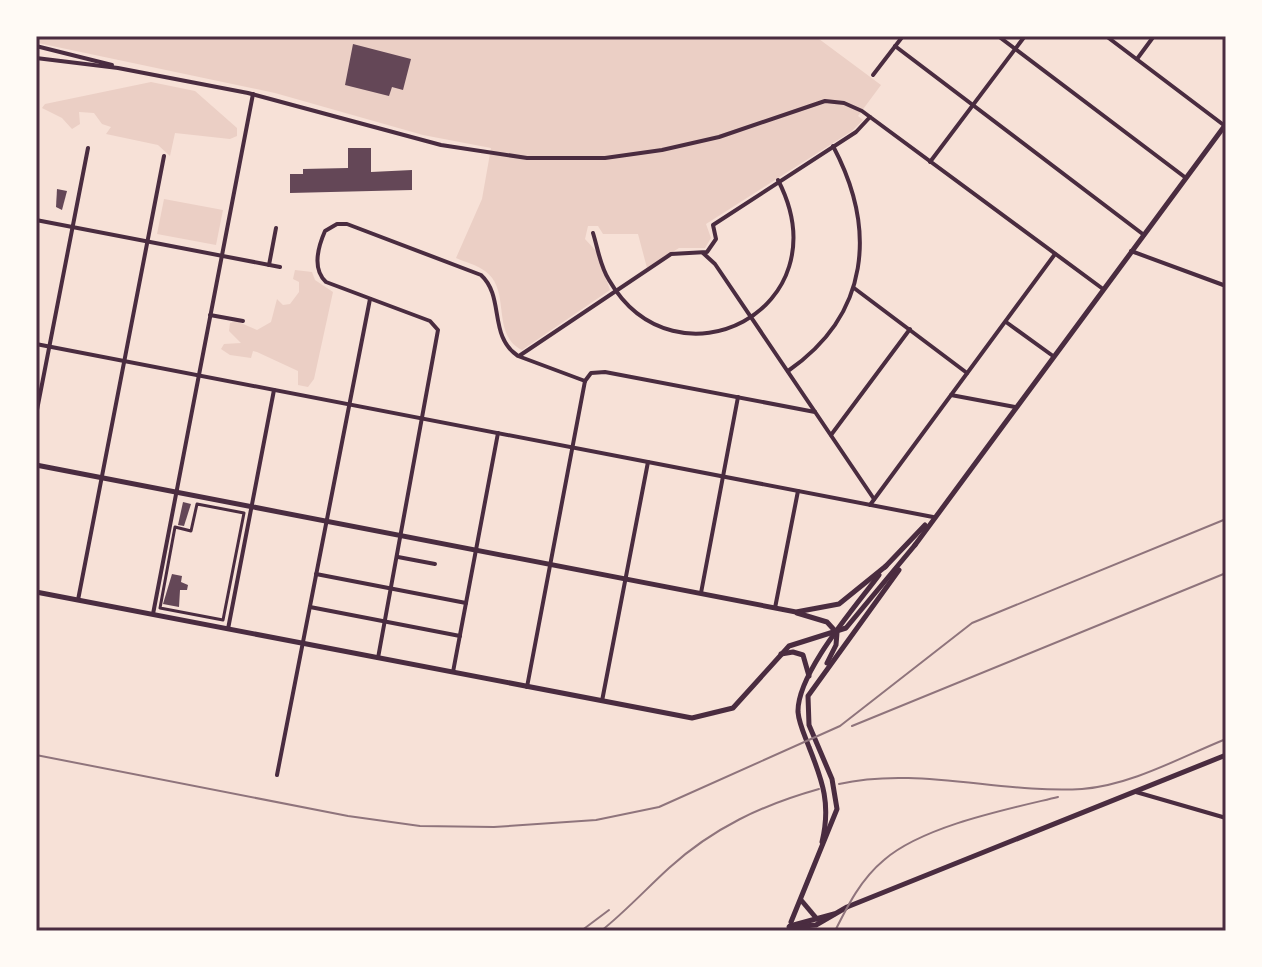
<svg xmlns="http://www.w3.org/2000/svg" width="1262" height="967" font-family="'Noto Sans',sans-serif">
<style>
.green{fill:#ebcfc5}
.building{fill:#644757}
.lines{fill:none;stroke-linecap:round;stroke-linejoin:round}
.pedestrian{stroke:#4a2c40;stroke-width:3}
.minor{stroke:#4a2c40;stroke-width:4}
.tertiary{stroke:#4a2c40;stroke-width:4}
.secondary{stroke:#4a2c40;stroke-width:5}
.rail{stroke:#8f747c;stroke-width:2}
.neatline{fill:none;stroke:#4a2c40;stroke-width:3}
</style>
<rect width="100%" height="100%" fill="#f7e1d7"/>
<g class="green">
<path d="M38 36H815L881 85 858 116 863 120 852 131 706 224 711 238 705 248H679L647 268 638 234H603L598 226H588L585 239 597 252 610 290 522 350C490 334 512 290 485 271 477 265 465 262 456 258L482 199 491 148 423 135 275 93 38 43Z"/>
<path d="M151 82 195 91 237 128V136L230 139 175 133 170 156 158 145 106 134 111 127 102 124 94 113 79 112 80 124 72 129 62 118 42 108 45 104Z"/>
<path d="M164 199 223 210 216 245 157 234Z"/>
<path d="M295 270 312 272 315 280 333 292 314 379 308 387 298 385V371L257 352 253 351 251 358 230 355 221 349 224 344 241 343 229 331 230 323 236 321 257 330 271 322 277 299 283 305 290 304 299 292V282L293 279Z"/>
</g>
<g class="building">
<path d="M353 44 411 59 403 90 392 87 389 96 345 85Z"/>
<path d="M348 148H371V172L412 170V190L290 193V174H303V169L348 168Z"/>
<path d="M57 189 67 191 62 210 56 207Z"/>
<path d="M183 502 191 504 184 526 178 525Z"/>
<path d="M172 574 182 576 181 582 188 585 187 590H180L179 607 163 604Z"/>
</g>
<g class="lines">
<path class="pedestrian" d="M197 504 244 513 223 620 160 608 175 527 191 531Z"/>
<g class="minor">
<path d="M1106 36 1225 126"/>
<path d="M895 46 1144 235"/>
<path d="M1137 59 1154 36"/>
<path d="M873 75 903 36"/>
<path d="M930 162 1025 36"/>
<path d="M36 220 280 267"/>
<path d="M593 233C598 249 600 266 609 280 675 394 845 310 778 180"/>
<path d="M1131 251 1226 286"/>
<path d="M703 253 715 264 874 499"/>
<path d="M269 265 276 228"/>
<path d="M854 288 967 373"/>
<path d="M210 315 243 321"/>
<path d="M1006 322 1053 356"/>
<path d="M519 356 671 254 707 252 716 239 713 225 856 132 870 117"/>
<path d="M788 371C870 314 877 229 833 146"/>
<path d="M585 381 591 373 605 372 815 412"/>
<path d="M951 395 1015 407"/>
<path d="M36 415 88 148"/>
<path d="M831 435 910 329"/>
<path d="M870 505 1055 254"/>
<path d="M398 557 435 564"/>
<path d="M316 574 466 603"/>
<path d="M701 593 738 397"/>
<path d="M78 600 164 156"/>
<path d="M310 607 460 636"/>
<path d="M775 608 798 491"/>
<path d="M153 614 253 94"/>
<path d="M228 629 274 390"/>
<path d="M378 658 438 330 430 321 326 282C312 269 318 247 325 231L337 224H347L481 275C505 297 488 336 518 356L585 381"/>
<path d="M453 672 498 433"/>
<path d="M527 687 585 381"/>
<path d="M602 701 648 462"/>
<path d="M277 775 370 299"/>
<path d="M1136 792 1226 818"/>
</g>
<g class="tertiary">
<path d="M998 36 1186 178"/>
<path d="M36 46 112 65"/>
<path d="M36 58 118 68 248 93 441 145 527 158H605L662 150 719 137 825 101 844 103 862 111 1103 289"/>
<path d="M36 344 933 517"/>
</g>
<g class="secondary">
<path d="M36 465 796 612 839 604 886 566"/>
<path d="M915 545 1226 124"/>
<path d="M885 567 925 525"/>
<path d="M36 592 692 718 733 708 789 646 846 628 915 545"/>
<path d="M797 613 827 622 837 633 836 645 827 663"/>
<path d="M781 654 793 652 803 655 809 676"/>
<path d="M822 842C831 805 823 782 809 747 805 736 799 724 798 712 797 673 856 606 879 575"/>
<path d="M801 900 817 919"/>
<path d="M791 922 837 809 832 779 809 725 808 696 899 570"/>
<path d="M790 926 834 914"/>
<path d="M789 927 816 925 847 907 1226 755"/>
</g>
<g class="rail">
<path d="M852 726 1226 573"/>
<path d="M36 755 348 816 420 826 494 827 596 820 659 807 840 726 972 623 1226 519"/>
<path d="M839 784C916 766 1003 794 1082 789 1132 785 1181 757 1226 739"/>
<path d="M581 931 609 910"/>
<path d="M601 931C625 912 646 889 669 868 713 828 762 805 819 789"/>
<path d="M835 931C848 905 861 879 884 860 923 826 1008 809 1058 797"/>
</g>
</g>
<rect width="1262" height="967" fill="none" stroke="#fffaf5" stroke-width="76"/>
<rect x="38" y="38" width="1186" height="891" class="neatline"/>
</svg>
